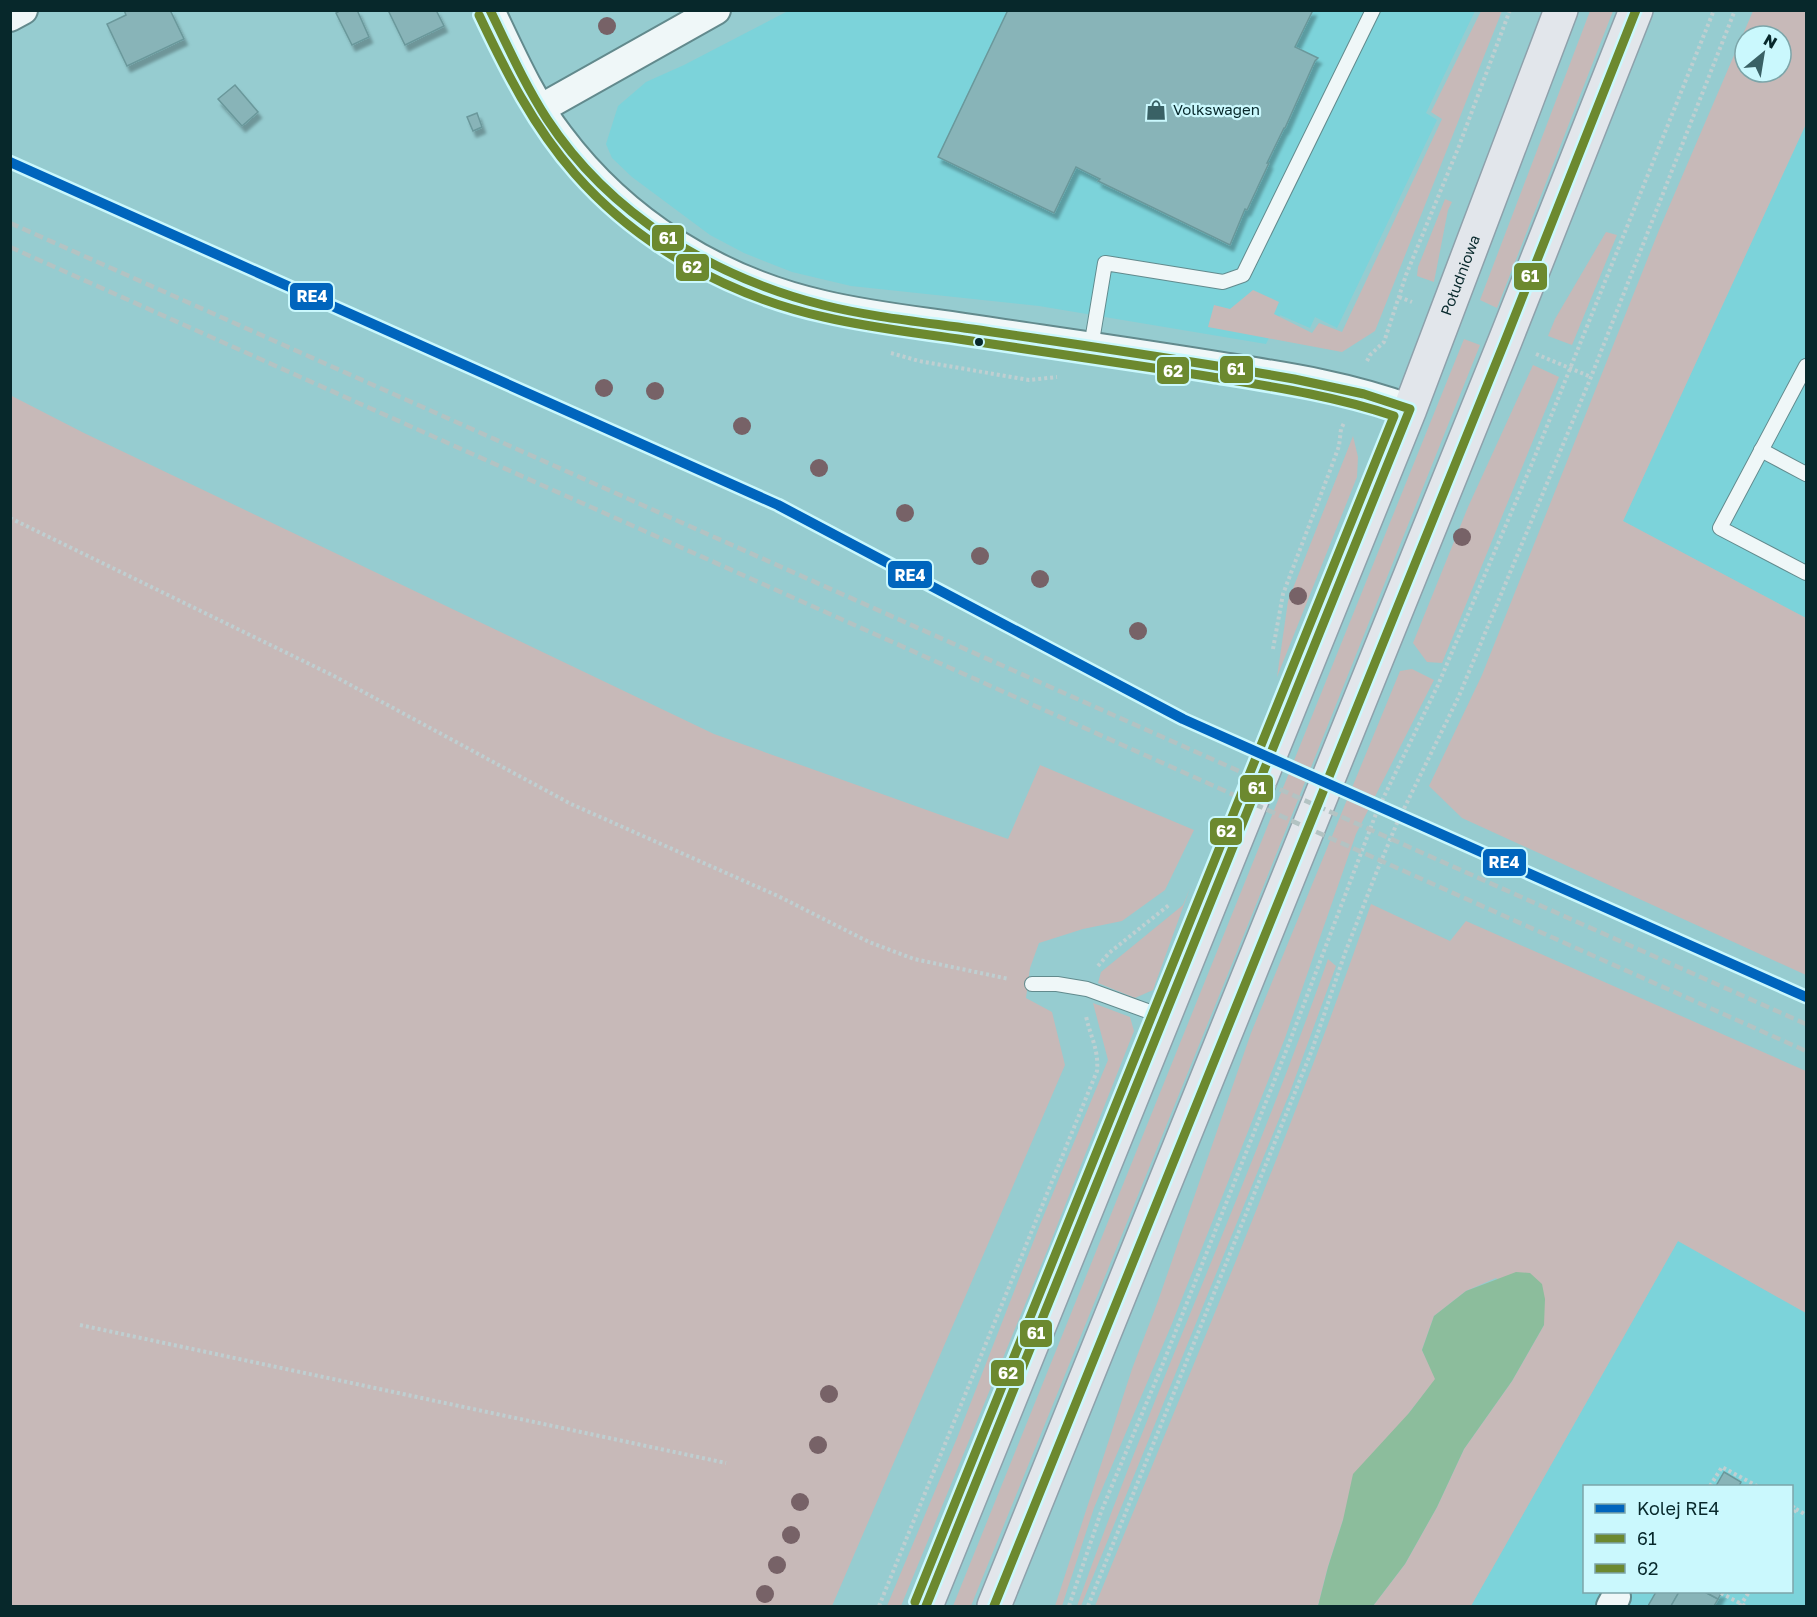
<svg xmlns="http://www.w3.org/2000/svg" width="1817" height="1617" font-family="'Golos Text',sans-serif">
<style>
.built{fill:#7cd3da;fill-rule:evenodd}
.green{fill:#c7b9b8;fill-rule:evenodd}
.water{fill:#8cbd9c}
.building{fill:#88b4b8;stroke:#6a989b;stroke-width:1.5;filter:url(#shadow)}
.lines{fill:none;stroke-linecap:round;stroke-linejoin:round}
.lane-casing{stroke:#628a8d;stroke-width:16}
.street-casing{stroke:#628a8d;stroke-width:32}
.primary-casing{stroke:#8ea1ab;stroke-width:36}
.path{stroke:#bfcfd1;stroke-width:4;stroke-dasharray:3 3;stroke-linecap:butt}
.lane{stroke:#eff7f8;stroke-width:14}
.street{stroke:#eff7f8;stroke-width:28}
.primary{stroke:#e2e6eb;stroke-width:33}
.rail{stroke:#b3c3c3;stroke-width:4.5;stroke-dasharray:9 4.5;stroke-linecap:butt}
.bus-1-casing{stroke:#caf8fd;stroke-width:14}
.bus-2-casing{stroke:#caf8fd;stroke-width:14}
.bus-1{stroke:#6c892f;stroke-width:9}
.bus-2{stroke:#6c892f;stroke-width:9}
.rail-1-casing{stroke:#caf8fd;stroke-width:15}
.rail-1{stroke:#0065bd;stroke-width:10}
.tree{fill:#776267}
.bus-dot{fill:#07282b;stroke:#caf8fd;stroke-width:2}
.labels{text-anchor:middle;stroke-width:4.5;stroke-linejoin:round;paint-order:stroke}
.poi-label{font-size:15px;fill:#07282b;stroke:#caf8fd;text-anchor:start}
.street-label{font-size:15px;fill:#07282b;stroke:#caf8fd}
.line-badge{stroke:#caf8fd;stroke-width:2}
.badge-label{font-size:16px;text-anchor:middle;font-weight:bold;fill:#fff}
</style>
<defs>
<filter id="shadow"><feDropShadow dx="3.5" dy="6" stdDeviation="1.5" flood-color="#0004"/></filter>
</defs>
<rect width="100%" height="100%" fill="#96ccd0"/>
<g class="built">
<path d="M788 11H1475L1426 113 1437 120 1337 328 1315 317 1310 328 1280 315 1266 344 1039 306 851 286 792 272 744 253 710 235 632 177 612 158 606 144 618 106 646 82 684 65Z"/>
<path d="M1806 124V618L1623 521Z"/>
<path d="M1678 1241 1806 1313V1606H1471ZM1584 1486H1792V1592H1584Z"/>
</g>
<g class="green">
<path d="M1481 11H1502L1375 331 1342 352 1208 327 1214 305 1230 309 1253 290 1279 302 1274 314 1312 333 1319 323 1342 332 1442 119 1431 112Z"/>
<path d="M1590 11H1613L1497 308 1480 300Z"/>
<path d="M1753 11H1806V124L1623 521 1806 618V975L1462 818 1429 786 1482 675 1659 230ZM1745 36H1781V72H1745Z"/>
<path d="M1445 199 1452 202 1448 210 1434 282 1417 276 1418 267Z"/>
<path d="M1606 232 1617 235 1572 345 1548 336 1555 319Z"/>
<path d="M1464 339 1480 345 1251 917 971 1606H953Z"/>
<path d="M1533 365 1559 377 1442 663 1427 662 1413 643 1468 507Z"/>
<path d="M10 395 84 433 714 734 1008 839 1040 765 1194 830 1165 890 1122 921 1083 929 1039 943 1030 968 1026 998 1052 1012 1065 1065 832 1606H11Z"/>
<path d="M1353 436 1358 457 1357 477 1277 677 1288 601Z"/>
<path d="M1412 669 1434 680 1356 834 1285 1038 1171 1326 1094 1508 1062 1606H1055L1132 1369 1158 1301 1251 1033 1400 671Z"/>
<path d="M1190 888 1153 990 1135 998 1098 983 1101 972 1183 905Z"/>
<path d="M1371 904 1450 941 1466 921 1806 1071V1313L1678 1241 1471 1606H1373L1405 1564 1437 1507 1464 1449 1512 1381 1544 1325 1496 1278 1466 1291 1434 1316 1422 1350 1436 1379 1409 1413 1343 1520 1328 1567 1318 1606H1095C1189 1373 1289 1142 1371 904Z"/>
<path d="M1328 959 1336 966 1290 1092 1081 1606H1077C1154 1388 1252 1177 1328 959Z"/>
<path d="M1093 1003 1130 1017 1134 1031 1047 1251 901 1606H887L957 1438 1041 1222 1108 1060Z"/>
</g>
<path class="water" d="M1516 1272 1530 1273 1542 1284 1545 1299 1544 1325 1512 1381 1464 1449 1437 1507 1405 1564 1373 1606H1318L1328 1567 1343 1520 1353 1474 1409 1413 1435 1379 1422 1350 1434 1316 1466 1291Z"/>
<g class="building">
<path d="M124 10H170L184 39 127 66 107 24 126 15Z"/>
<path d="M341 10H357L369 37 352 45 336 13Z"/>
<path d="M388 10H436L444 26 405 45Z"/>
<path d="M1008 10H1313L1295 47 1318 58 1315 61 1285 128H1284L1267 163H1269L1247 210 1245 209 1230 245 1098 181 1100 179 1076 167 1054 213 938 157Z"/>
<path d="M235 85 258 112 242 126 218 99Z"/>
<path d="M477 113 482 127 473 131 467 117Z"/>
<path d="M1724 1472 1741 1482 1739 1486H1716Z"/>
<path d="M1656 1592H1679L1671 1606H1648Z"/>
<path d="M1679 1592H1705L1718 1599 1714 1606H1671Z"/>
<path d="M1705 1592H1722L1718 1599Z"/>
</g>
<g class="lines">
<g class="lane-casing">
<g id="lane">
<path d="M1091 347 1105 263 1223 282 1243 275 1373 10"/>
<path d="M1806 366 1720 528 1806 573"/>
<path d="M1761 450 1806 474"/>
<path d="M1032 984H1057L1087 989 1164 1017"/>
</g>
</g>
<g class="street-casing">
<g id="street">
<path d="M490 10C511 54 530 98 559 136 624 223 718 281 823 305 869 316 917 321 965 328 1051 341 1137 353 1223 367 1287 377 1348 386 1410 409"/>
<path d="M10 17 23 10"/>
<path d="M540 109 716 10"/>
<path d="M1611 1606 1616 1597"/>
</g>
</g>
<g class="primary-casing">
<g id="primary">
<path id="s1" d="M926 1606 1410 409 1561 10"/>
<path d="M994 1606 1505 341 1636 10"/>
</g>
</g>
<g class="path">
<path d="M1399 297 1412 302"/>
<path d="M891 353 919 361 1029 380 1057 377"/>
<path d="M1536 354 1591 377"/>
<path d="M1367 361 1370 355 1384 342 1406 275 1459 146 1510 10"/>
<path d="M10 518 332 675 571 804 778 896 869 942 914 959 1009 979"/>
<path d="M1273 649 1283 594 1331 468 1339 446 1341 429 1344 423"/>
<path d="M1098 966 1109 953 1169 905"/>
<path d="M80 1325 726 1463"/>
<path d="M1710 1486 1722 1467 1757 1486"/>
<path d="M1792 1506 1796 1509 1792 1516"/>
<path d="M1796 1509 1806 1515"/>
<path d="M1721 1593 1745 1606"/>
<path d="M879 1606 1097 1071C1099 1049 1090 1036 1086 1016"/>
<path d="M1069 1606 1101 1512 1164 1361 1288 1046 1377 811 1438 685 1531 466 1714 10"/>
<path d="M1088 1606 1312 1050 1345 953 1377 871 1397 823 1459 696 1591 377 1735 10"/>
<path d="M1740 1606 1749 1592"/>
</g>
<use href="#lane" class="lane"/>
<use href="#street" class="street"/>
<use href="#primary" class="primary"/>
<g class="rail">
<path d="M10 223 1806 1024"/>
<path d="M10 247 1806 1051"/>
</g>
<g class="bus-1-casing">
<g id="bus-1">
<path d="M490 10C508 47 525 85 547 119 610 215 713 277 823 305 871 317 922 322 972 329 1079 345 1187 360 1294 379L1364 394 1410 409 926 1606"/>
<path d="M994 1606 1505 341 1636 10"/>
</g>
</g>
<g class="bus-2-casing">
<path id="bus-2" d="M479 15C506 72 533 126 575 174 639 247 730 296 824 317 871 328 918 333 965 340 1048 352 1130 364 1212 377 1274 387 1335 396 1394 416L915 1602"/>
</g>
<use href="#bus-1" class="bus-1"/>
<use href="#bus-2" class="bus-2"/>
<g class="rail-1-casing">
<path id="rail-1" d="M10 162 778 505 1183 719 1806 997"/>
</g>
<use href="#rail-1" class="rail-1"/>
</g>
<g class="tree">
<circle cx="607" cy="26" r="9"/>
<circle cx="604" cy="388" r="9"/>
<circle cx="655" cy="391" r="9"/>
<circle cx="742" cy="426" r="9"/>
<circle cx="819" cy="468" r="9"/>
<circle cx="905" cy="513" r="9"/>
<circle cx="1462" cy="537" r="9"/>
<circle cx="980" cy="556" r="9"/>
<circle cx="1040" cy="579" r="9"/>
<circle cx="1298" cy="596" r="9"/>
<circle cx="1138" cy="631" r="9"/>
<circle cx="829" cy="1394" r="9"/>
<circle cx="818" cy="1445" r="9"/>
<circle cx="800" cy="1502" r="9"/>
<circle cx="791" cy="1535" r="9"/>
<circle cx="777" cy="1565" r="9"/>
<circle cx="765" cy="1594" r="9"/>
</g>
<defs>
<g id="shop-bare" transform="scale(1.62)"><path d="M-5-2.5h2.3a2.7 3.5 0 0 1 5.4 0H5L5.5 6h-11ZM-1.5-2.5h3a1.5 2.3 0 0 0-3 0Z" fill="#396165" stroke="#caf8fd" stroke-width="2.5" paint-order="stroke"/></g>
</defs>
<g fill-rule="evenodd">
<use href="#shop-bare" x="1156" y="110"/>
</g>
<circle class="bus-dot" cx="979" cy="342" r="5"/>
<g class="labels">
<g class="poi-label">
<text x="1173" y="115">Volkswagen</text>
</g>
<g class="street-label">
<text dy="5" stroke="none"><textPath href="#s1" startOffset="1434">Południowa</textPath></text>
</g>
</g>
<g class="line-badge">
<rect x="651" y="224" width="34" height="28" rx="6" fill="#6c892f"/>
<rect x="675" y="253" width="35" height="29" rx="6" fill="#6c892f"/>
<rect x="1513" y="262" width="35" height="29" rx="6" fill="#6c892f"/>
<rect x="289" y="282" width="45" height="29" rx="6" fill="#0065bd"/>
<rect x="1219" y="355" width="35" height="29" rx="6" fill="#6c892f"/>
<rect x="1156" y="356" width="34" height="29" rx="6" fill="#6c892f"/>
<rect x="887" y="560" width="46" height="29" rx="6" fill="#0065bd"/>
<rect x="1239" y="774" width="35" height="29" rx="6" fill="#6c892f"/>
<rect x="1209" y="817" width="34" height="29" rx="6" fill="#6c892f"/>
<rect x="1482" y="848" width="45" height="29" rx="6" fill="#0065bd"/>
<rect x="1019" y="1319" width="34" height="29" rx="6" fill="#6c892f"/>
<rect x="990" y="1359" width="35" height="28" rx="6" fill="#6c892f"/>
</g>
<g class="badge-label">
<text x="668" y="244">61</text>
<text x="692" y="273">62</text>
<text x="1530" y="282">61</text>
<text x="312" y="302">RE4</text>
<text x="1236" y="375">61</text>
<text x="1173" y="377">62</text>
<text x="910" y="581">RE4</text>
<text x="1257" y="794">61</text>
<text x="1226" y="837">62</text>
<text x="1504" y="868">RE4</text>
<text x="1036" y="1339">61</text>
<text x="1008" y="1379">62</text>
</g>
<rect width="1817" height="1617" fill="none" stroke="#07282b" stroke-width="24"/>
<rect x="1583" y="1485" width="210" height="108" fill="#caf8fd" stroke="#7ca5a9" stroke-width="1.5"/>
<rect x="1595" y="1504" width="30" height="9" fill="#0065bd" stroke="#7ca5a9" stroke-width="1.5"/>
<text x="1637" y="1515" font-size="18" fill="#07282b">Kolej RE4</text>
<rect x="1595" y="1534" width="30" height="9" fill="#6c892f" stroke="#7ca5a9" stroke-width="1.5"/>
<text x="1637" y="1545" font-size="18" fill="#07282b">61</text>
<rect x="1595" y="1564" width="30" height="9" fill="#6c892f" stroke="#7ca5a9" stroke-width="1.5"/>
<text x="1637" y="1575" font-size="18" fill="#07282b">62</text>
<g transform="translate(1763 54) rotate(30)"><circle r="28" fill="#caf8fd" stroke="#7ca5a9" stroke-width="1.5"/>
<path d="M0-4.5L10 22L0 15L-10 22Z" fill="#396165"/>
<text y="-9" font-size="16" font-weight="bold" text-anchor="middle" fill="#07282b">N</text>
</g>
</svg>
